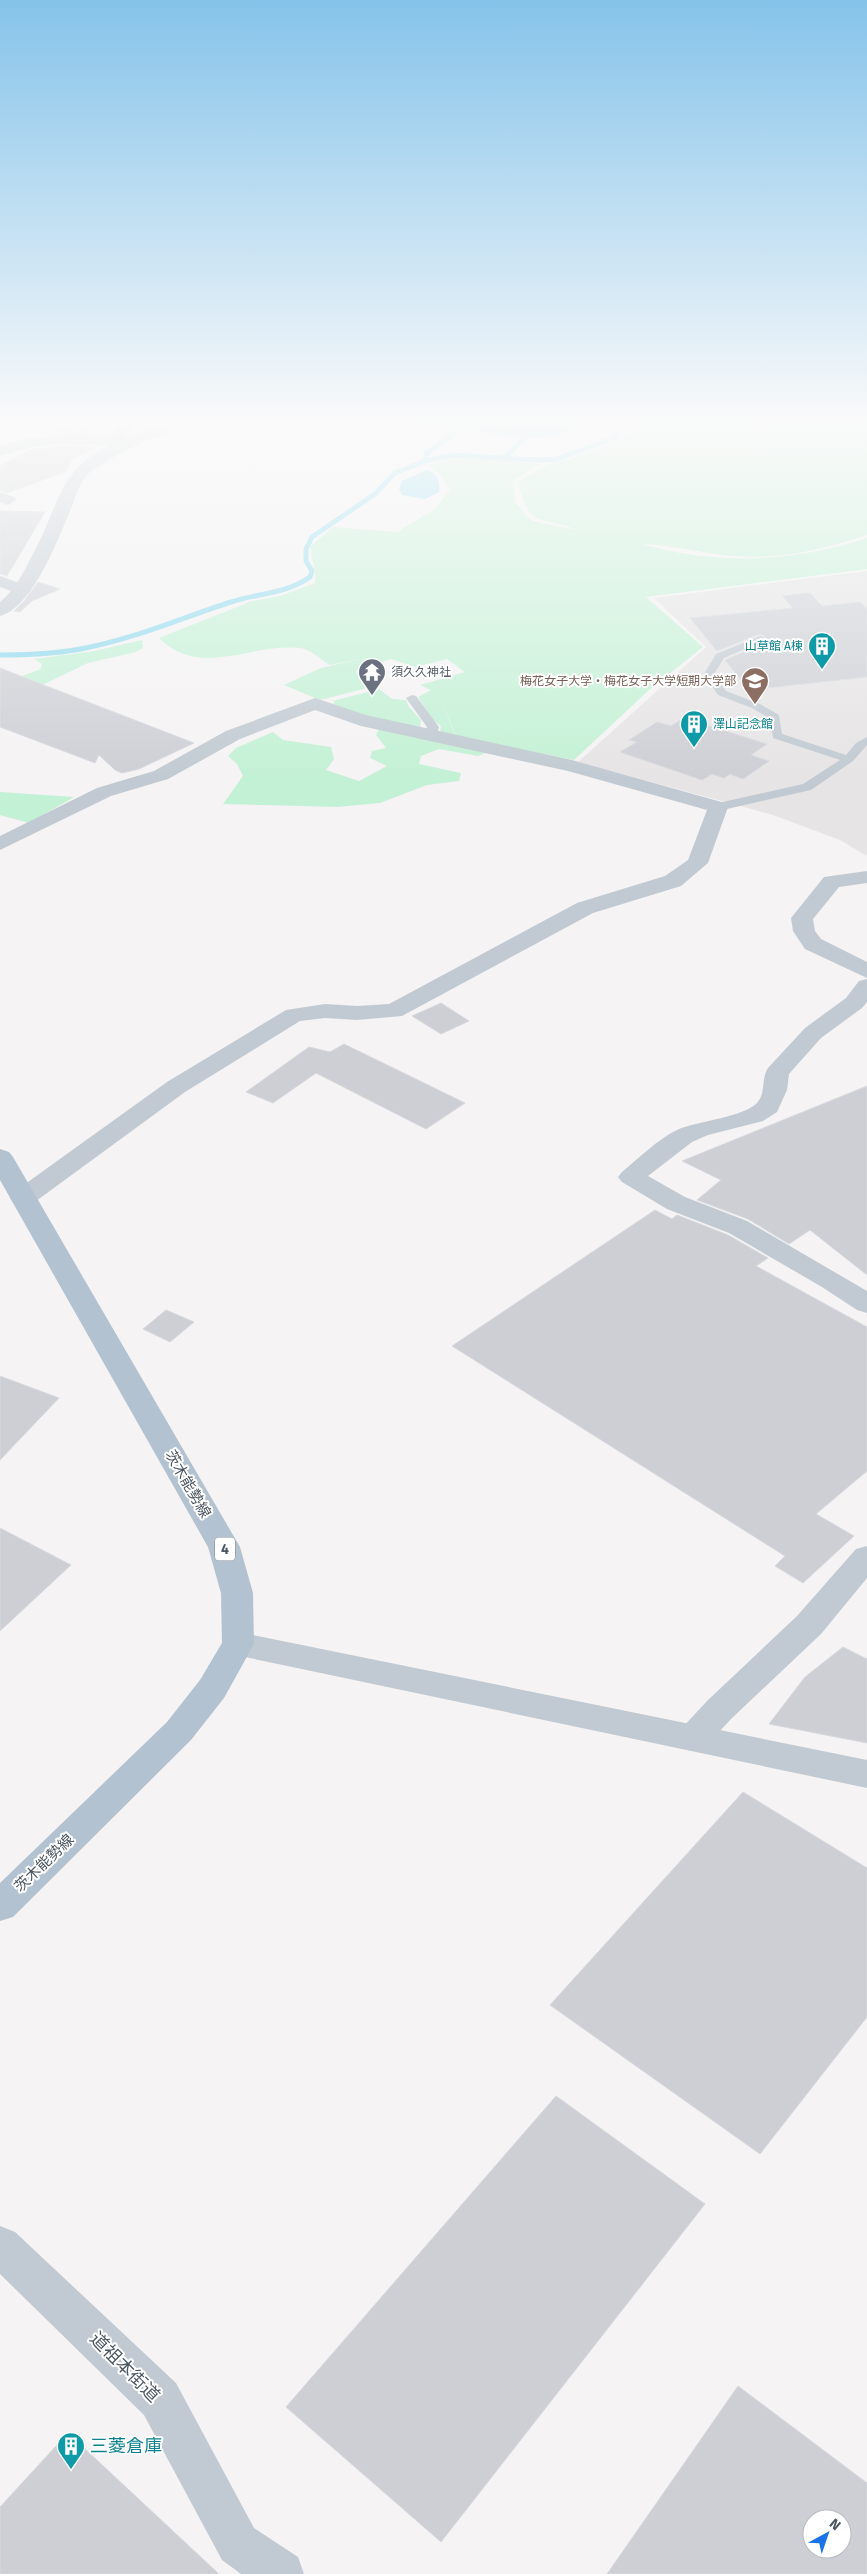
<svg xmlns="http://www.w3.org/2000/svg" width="867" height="2574" font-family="'Fira Sans','Noto Sans JP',sans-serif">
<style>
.education{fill:#e6e4e5}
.green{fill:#c3f1d5}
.water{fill:#90daee}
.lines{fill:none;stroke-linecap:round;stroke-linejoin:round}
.stream{stroke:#90daee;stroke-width:5}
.building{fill:#cdcfd5;stroke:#d7d9de;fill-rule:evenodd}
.service{fill:#c1cad2;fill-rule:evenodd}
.minor{fill:#c1cad2;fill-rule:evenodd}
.tertiary{fill:#c1cad2;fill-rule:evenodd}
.primary{fill:#b3c2d1;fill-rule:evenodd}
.labels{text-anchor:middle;stroke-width:4;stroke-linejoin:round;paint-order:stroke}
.far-culture-label{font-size:12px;fill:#0d838f;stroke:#fff;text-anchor:end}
.far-worship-label{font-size:12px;fill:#5b616d;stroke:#fff;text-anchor:start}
.far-education-label{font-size:12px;fill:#785e54;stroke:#fff;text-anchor:end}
.shield{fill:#fff;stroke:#808990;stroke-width:1}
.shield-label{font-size:14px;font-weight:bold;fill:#4a5661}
.street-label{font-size:15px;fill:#4a5661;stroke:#fff}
.near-street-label{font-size:18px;fill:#4a5661;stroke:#fff}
.near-culture-label{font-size:18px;fill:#0d838f;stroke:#fff;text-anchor:start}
</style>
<rect width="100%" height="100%" fill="#f5f3f3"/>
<path class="education" d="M867 571V856L840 840 773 815 578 762 706 647 654 598Z"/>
<g class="green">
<path d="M632 420H867V535C825 549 780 560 735 556 704 554 673 545 643 544 718 566 793 562 867 538V569L646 597 703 647 649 690 574 760 456 736 438 692 455 735 440 733 441 726 433 720 418 697 431 690 420 685 465 672 447 659 415 667 391 659 358 669 356 672 375 686 320 700 284 685 321 668 365 658 330 665C322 660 310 649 300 648 250 643 200 679 159 638L252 601 280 596 315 583C317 570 311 560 311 546L333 527 397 532 434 510 450 490 440 474 427 465 463 456 540 464 513 481 515 502 532 521 576 530C541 513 531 534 518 482L552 462 570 459 623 439Z"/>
<path d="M142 640 143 648 136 652 88 663 36 688 0 684 41 669 42 664 34 659 94 651Z"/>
<path d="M379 689 392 699 406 700 409 707 421 720 420 728 365 716 332 704 335 703 333 701Z"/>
<path d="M380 728 490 751 478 756 439 749 421 756 419 764 461 773 459 781 427 785 380 803 337 807 223 804 243 776 237 764 228 756 236 748 273 732 283 740 331 747 334 759 326 770 359 781 387 766 370 758 372 751 386 748 376 735Z"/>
<path d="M0 792 74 797 29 823 0 815Z"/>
</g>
<g class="water">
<path d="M389 420H593L558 436 524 438Z"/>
<path d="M427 470C438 474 440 481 439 492L425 499 402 495 399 489 402 481Z"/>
</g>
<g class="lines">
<g class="stream">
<path d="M505 457 524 438"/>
<path d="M425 461 427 453 459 429"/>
<path d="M0 655C31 655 60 654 90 647 139 637 184 617 231 602 258 593 286 594 310 577L312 571 306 561V549L312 537 375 494 395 473 425 461 453 455 536 460 557 459 614 438 626 420"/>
</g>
</g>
<g class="building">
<path d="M77 421 98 434H51Z"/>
<path d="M62 446 98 447 73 458 65 472 7 493 0 490V466L29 450H27Z"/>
<path d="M0 511 45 512 7 576 0 574Z"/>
<path d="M38 582 60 589 32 601 20 612 14 611 24 601Z"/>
<path d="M810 593 822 606 860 602 867 609V677L749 690 725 660 765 643V636L759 634 717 651 690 618 793 608 782 596Z"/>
<path d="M0 668 194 743 139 769 122 773 115 770 99 755 95 763 0 727Z"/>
<path d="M684 718 767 744 751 755 769 761 743 779 730 774 724 778 712 774 702 780 620 752 637 742 629 740 657 722 671 726Z"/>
<path d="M441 1003 469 1021 441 1034 412 1016Z"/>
<path d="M344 1044 465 1103 426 1129 316 1073 273 1103 246 1092 309 1047 330 1052Z"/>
<path d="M867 1086V1275L810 1230 789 1244 748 1219 697 1200 721 1180 682 1161Z"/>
<path d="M655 1210 672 1219 677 1215 728 1235 768 1258 756 1266 867 1327V1471L816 1514 854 1536 803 1583 775 1566 785 1556 452 1346Z"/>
<path d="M166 1310 194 1322 170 1342 143 1329Z"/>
<path d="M0 1376 59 1398 0 1460Z"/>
<path d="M0 1528 71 1565 0 1631Z"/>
<path d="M843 1647 867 1659V1743L769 1724 805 1677Z"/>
<path d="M743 1792 867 1868V2017L760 2154 550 2005Z"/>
<path d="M556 2096 705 2204 441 2542 286 2407Z"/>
<path d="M738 2386 867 2483V2574H607ZM812 2519H842V2549H812Z"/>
<path d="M68 2433 219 2574H0V2507Z"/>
</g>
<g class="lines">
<g class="service">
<path d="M760 636 764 637V641L724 658 714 674 726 691 760 704 779 715 782 734 846 755 856 743 867 737V745L853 761 811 790 718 811 714 810V804L803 784 840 760 773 738 770 719 752 708 718 695 704 674 716 654Z"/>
<path d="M412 695 416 696 439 727 436 737 432 738 426 735 427 727 406 698Z"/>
</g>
<g class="minor">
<path d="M124 420H140L125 435 132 443 130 446 62 444 31 447 0 456V446C36 435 72 433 110 437L119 423Z"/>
<path d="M0 492 14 497 16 500 8 505 0 502Z"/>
<path d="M0 576 28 586 31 590 28 594 22 595 0 587Z"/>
<path d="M315 698 366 715 572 760 725 803 728 807 708 863 681 886 593 913 402 1016 357 1020 325 1018 300 1021 185 1092 32 1204 23 1206 14 1204 10 1198 14 1192 167 1082 286 1010 325 1004 357 1006 389 1004 577 903 665 876 688 860 707 810 568 771 361 726 315 710 240 739 168 779 111 796 0 850V836L97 788 154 771 226 731Z"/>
<path d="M867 871V883L839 887 813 919 815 931 821 939 867 962V978L805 949 793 931 791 918 824 877Z"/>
<path d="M867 979V1002L862 1008 821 1038 789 1074 787 1090 777 1112 763 1121 708 1135 692 1142 648 1176 685 1197 747 1221 867 1291V1313L857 1310 822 1287 729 1233 667 1209 622 1182 618 1177 622 1172C639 1158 658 1139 677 1130 697 1121 744 1117 757 1103 766 1094 761 1078 768 1068L805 1028 846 998 859 981Z"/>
<path d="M867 1546V1578L821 1634 731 1719 706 1746 694 1750 682 1746 677 1737 682 1728 707 1701 797 1616 856 1549Z"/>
<path d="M0 2226 15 2232 176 2383 254 2528 298 2557 304 2574H241L222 2560 144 2415 0 2274Z"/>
</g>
<g class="tertiary">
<path d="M185 420H207L205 423C170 432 138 441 107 461 101 465 93 469 88 474 79 484 75 499 70 511 58 540 32 608 0 616V602C16 589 24 571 34 552 47 529 54 502 68 480 91 444 146 429 185 420Z"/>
<path d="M238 1632 867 1760V1788L226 1653 222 1644 226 1635Z"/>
</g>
<path class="primary" d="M0 1149 9 1152 13 1157 240 1547 253 1593 254 1644 224 1698 191 1740 13 1917 0 1921V1883L167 1722 200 1680 222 1643 221 1593 208 1547 0 1180Z"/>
</g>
<linearGradient id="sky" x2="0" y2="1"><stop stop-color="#85c3ea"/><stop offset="0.54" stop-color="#fafafa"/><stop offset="1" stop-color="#fafafa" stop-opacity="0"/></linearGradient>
<rect width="867" height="780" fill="url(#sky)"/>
<defs>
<g id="building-pin" transform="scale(1.4375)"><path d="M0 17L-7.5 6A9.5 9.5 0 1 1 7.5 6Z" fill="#0f9aa8" stroke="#fff"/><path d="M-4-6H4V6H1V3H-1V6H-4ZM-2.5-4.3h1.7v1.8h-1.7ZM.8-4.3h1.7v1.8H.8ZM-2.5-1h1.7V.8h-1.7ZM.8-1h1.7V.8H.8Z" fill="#fff"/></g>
<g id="temple-pin" transform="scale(1.4375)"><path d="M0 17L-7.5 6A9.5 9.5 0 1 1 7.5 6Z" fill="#6b7280" stroke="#fff"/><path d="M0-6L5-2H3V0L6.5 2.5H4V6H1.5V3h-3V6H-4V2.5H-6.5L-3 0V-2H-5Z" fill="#fff"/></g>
<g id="university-pin" transform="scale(1.4375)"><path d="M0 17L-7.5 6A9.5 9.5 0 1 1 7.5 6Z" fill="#8d6e63" stroke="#fff"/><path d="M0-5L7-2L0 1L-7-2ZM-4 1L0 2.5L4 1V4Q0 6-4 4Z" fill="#fff"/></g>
</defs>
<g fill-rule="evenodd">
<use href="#building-pin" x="822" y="646"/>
<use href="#temple-pin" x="372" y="672"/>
<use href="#university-pin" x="755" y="681"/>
<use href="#building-pin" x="694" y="724"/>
<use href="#building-pin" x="71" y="2446"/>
</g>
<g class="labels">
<g class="far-culture-label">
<text x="803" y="650">山草館 A棟</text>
<text x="713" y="728" text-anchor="start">澤山記念館</text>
</g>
<g class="far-worship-label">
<text x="391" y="676">須久久神社</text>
</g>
<g class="far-education-label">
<text x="736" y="685">梅花女子大学・梅花女子大学短期大学部</text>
</g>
<rect class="shield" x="215" y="1537.5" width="20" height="23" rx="4"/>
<g class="shield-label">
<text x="225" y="1554">4</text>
</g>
<g class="street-label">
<text transform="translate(188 1484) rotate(60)" y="5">茨木能勢線</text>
<text transform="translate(44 1863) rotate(-44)" y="5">茨木能勢線</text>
</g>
<g class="near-street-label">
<text transform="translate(125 2367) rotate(45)" y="6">道祖本街道</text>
</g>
<g class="near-culture-label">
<text x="90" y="2452">三菱倉庫</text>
</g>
</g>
<g transform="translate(827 2534) rotate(40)"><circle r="24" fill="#ffffff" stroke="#b7bbc0"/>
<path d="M0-4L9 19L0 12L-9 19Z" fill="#1a73e8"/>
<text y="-8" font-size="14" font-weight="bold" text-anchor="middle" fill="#4a5661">N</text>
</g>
</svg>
